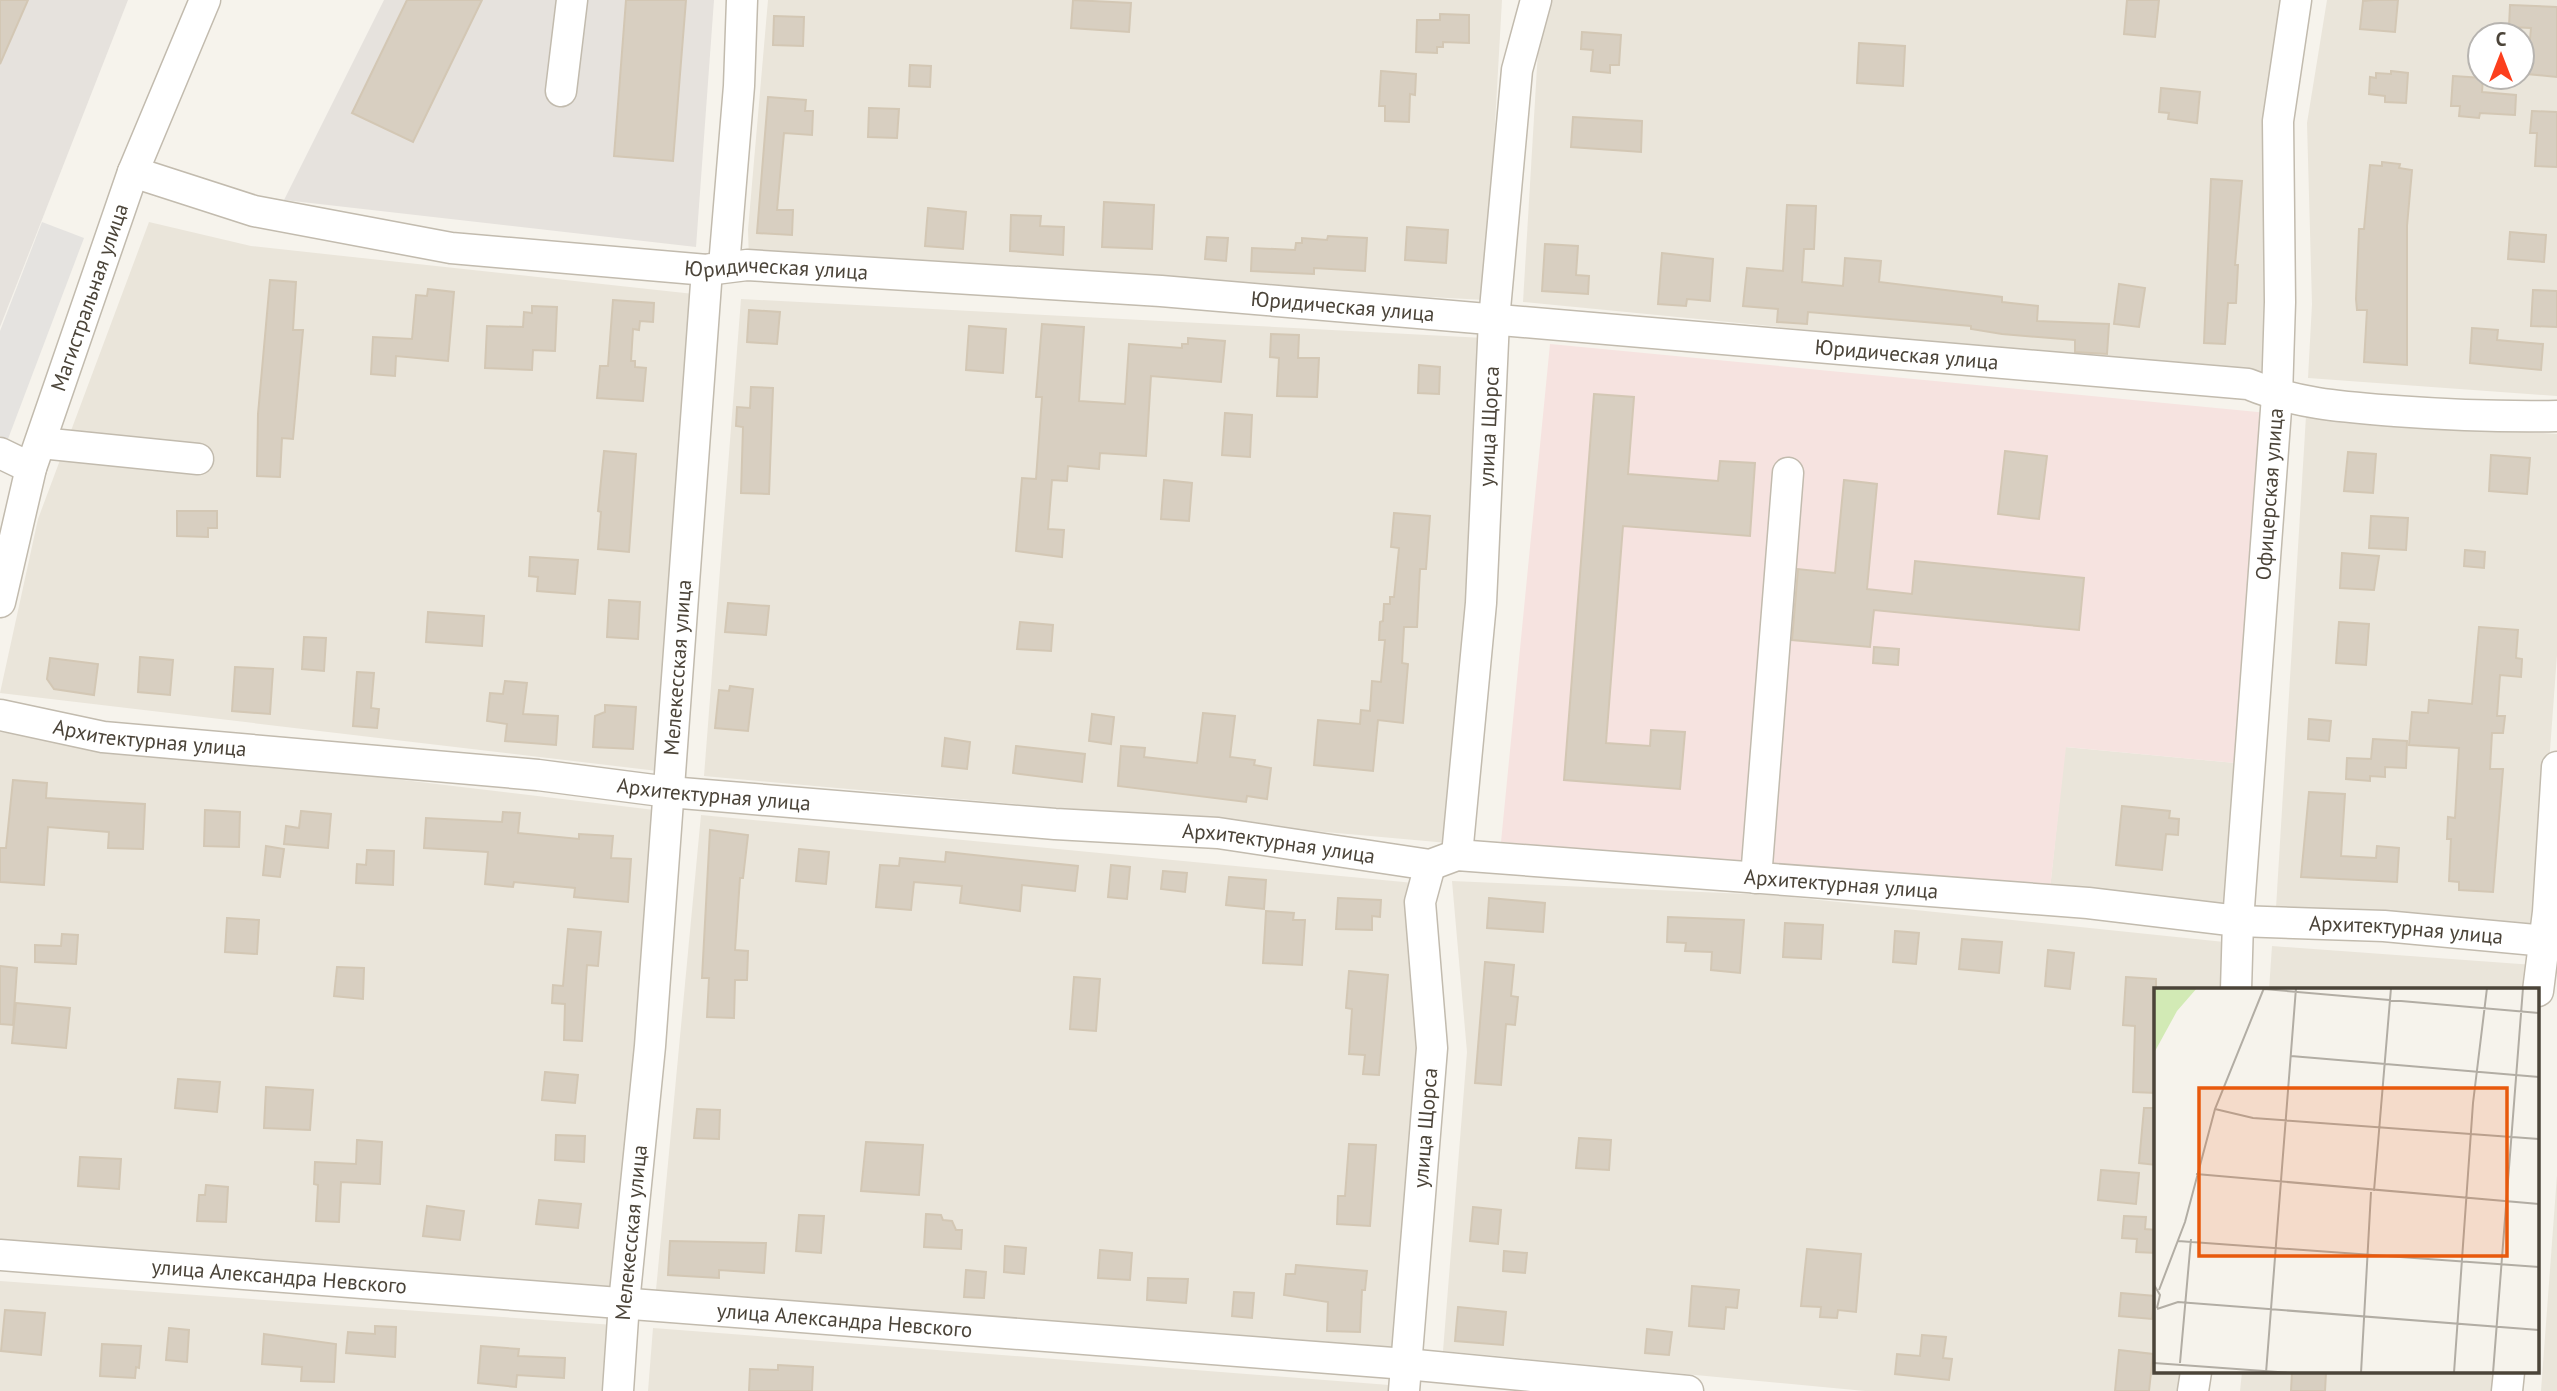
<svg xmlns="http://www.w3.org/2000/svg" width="2557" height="1391" font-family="'PT Sans',sans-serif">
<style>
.residential{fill:#eae5da;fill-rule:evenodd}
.industrial{fill:#e6e2dd}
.medical{fill:#f6e3e0}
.parking{fill:#e5e3e0}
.building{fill:#d8cfc1;stroke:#d3c7b4;stroke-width:2}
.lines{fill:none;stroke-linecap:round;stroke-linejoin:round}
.minor-casing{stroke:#c2bbae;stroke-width:33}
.minor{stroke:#fff;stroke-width:30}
.labels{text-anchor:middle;stroke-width:7;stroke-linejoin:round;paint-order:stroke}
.street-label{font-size:21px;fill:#4b4439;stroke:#fff}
.inset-road{fill:none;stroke:#b2ada4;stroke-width:2}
.view{fill:#e8590c;fill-opacity:0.15;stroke:#e8590c;stroke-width:3.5}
.inset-edge{fill:none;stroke:#4b4439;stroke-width:3.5}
</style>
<rect width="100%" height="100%" fill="#f6f3ec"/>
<g class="residential">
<path d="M768 0H1502L1485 300 749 260 748 230Z"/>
<path d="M1541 0H2288L2270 375 1523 302Z"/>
<path d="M2327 0H2557V396L2308 378 2312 304 2307 123ZM2480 35H2522V77H2480Z"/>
<path d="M149 222 251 246 703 295 666 772 0 693 38 519Z"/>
<path d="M741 299 1484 338 1481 603 1448 843 704 776Z"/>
<path d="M2306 416 2557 434V655L2537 927 2276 908Z"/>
<path d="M0 732 663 811 617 1287 0 1242Z"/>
<path d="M2065 747 2246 764 2233 906 2050 889Z"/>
<path d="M701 815 1414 883 1428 1050 1404 1348 656 1290Z"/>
<path d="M1452 881 1770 895 2234 943 2231 990H2156V1372H2203L2202 1391H1865L1443 1351 1467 1052Z"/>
<path d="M2272 946 2534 965 2532 990H2269Z"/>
<path d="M2557 1175V1391H2541Z"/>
<path d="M0 1281 614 1325 611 1391H0Z"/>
<path d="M653 1328 1402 1386 1401 1391H648Z"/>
<path d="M2242 1372H2504L2503 1391H2240Z"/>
</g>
<g class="industrial">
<path d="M0 0H128L0 327Z"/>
<path d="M384 0H714L696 247 284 200Z"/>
</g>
<path class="medical" d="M1550 344 2268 413 2246 764 2066 747 2050 889 1501 842Z"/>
<path class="parking" d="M42 222 84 238 8 439 0 436V331Z"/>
<g class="building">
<path d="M0 0H28L0 64Z"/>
<path d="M407 0H482L413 142 352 113Z"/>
<path d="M626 0H686L673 161 614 156Z"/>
<path d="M1073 0 1131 3 1129 32 1071 28Z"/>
<path d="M2127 0H2159L2155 37 2124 34Z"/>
<path d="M2374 0H2398L2395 32 2360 29 2363 1Z"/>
<path d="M2510 5 2557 7V77L2527 74 2531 28 2509 27Z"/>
<path d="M1440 14 1469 15V43L1443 42V47H1437V53L1416 52 1417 20H1440Z"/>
<path d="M774 16 804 17 803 46 773 45Z"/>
<path d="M1582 32 1621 35 1619 65H1610V73L1591 71 1593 50 1581 49Z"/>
<path d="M1859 43 1905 46 1903 86 1857 83Z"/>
<path d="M910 65 931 66 930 87 909 86Z"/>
<path d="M1381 71 1416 74 1415 95 1410 94 1409 122 1385 121V106H1379Z"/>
<path d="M2391 71 2408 73 2406 103 2385 102V96L2369 94 2370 77 2376 78V73L2391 74Z"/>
<path d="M2453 76 2483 78 2482 92 2516 95 2515 115 2480 113 2479 118 2459 116 2460 106H2451Z"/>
<path d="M2161 88 2200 92 2197 123 2168 119 2169 113 2159 112Z"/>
<path d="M768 97 806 100 805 111H813L812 135 784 133 777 210H793L792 235 757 233Z"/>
<path d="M869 108 899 109 897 138 868 137Z"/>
<path d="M2532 111 2557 112V167L2535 166 2537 133H2530Z"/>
<path d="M1573 117 1642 121 1641 152 1571 147Z"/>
<path d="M2382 162 2400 164 2399 168 2412 170 2407 226V365L2364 362 2367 310H2357L2356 299 2359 229H2364L2370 165 2382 166Z"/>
<path d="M2211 179 2242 181 2235 265H2238L2236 303H2228L2225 344 2204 343Z"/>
<path d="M1104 202 1154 205 1152 249 1102 247Z"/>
<path d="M1787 205 1816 206 1814 249H1804L1802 282 1843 286 1845 258 1881 261 1879 282 2002 297V302L2038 306 2037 321 2109 324 2107 354 2075 352V340L2002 334 1971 329V326L1808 312 1807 324 1777 322 1778 309 1743 306 1747 268 1783 271Z"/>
<path d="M928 208 966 212 963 249 925 246Z"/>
<path d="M1011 215 1041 216 1040 226 1064 227 1063 255 1010 251Z"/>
<path d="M1407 227 1448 230 1446 263 1405 260Z"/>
<path d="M2510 232 2546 235 2544 262 2508 259Z"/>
<path d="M1328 236 1367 238 1365 271 1314 268V274L1251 271 1252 248 1295 250 1296 243H1302V238L1327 240Z"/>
<path d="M1207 237 1228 238 1226 261 1205 259Z"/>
<path d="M1545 244 1578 246 1576 275 1589 276 1588 294 1542 291Z"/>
<path d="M1662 253 1713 259 1710 301 1687 299 1686 306 1658 304Z"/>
<path d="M270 280 296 282 293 330H303L293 439 282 438 280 477 257 476 258 414Z"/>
<path d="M2119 284 2145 288 2139 327 2114 324Z"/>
<path d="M428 289 454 292 448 361 396 356 395 376 371 374 373 337 412 339 416 295 427 296Z"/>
<path d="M2533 290 2557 291V327L2531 326Z"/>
<path d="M613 300 654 303 653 322 640 321 639 330 633 329 631 361H635V367L646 368 643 401 597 398 600 366H608Z"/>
<path d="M532 306 557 307 555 351 533 350 532 370 485 368 487 326 523 327 524 312 532 313Z"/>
<path d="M749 310 780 312 777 344 747 342Z"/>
<path d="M1042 324 1084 327 1079 401 1125 404 1129 344 1182 348V344H1188V338L1225 341 1221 382 1151 376 1146 456 1100 453 1099 469 1068 466 1067 481 1052 480 1048 529 1064 530 1062 557 1016 551 1022 478 1036 479 1042 397H1036Z"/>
<path d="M969 326 1006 329 1003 373 966 370Z"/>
<path d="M2472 328 2498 330 2497 340 2543 344 2541 370 2470 363Z"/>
<path d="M1271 334 1299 335 1298 358H1319L1317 397 1277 396 1279 358 1270 357Z"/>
<path d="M1419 365 1440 367 1439 394 1418 393Z"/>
<path d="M751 387 773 388 769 494 741 493 743 427 736 426 737 407 750 408Z"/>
<path d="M1594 394 1634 397 1628 474 1718 481 1720 461 1755 463 1750 536 1623 526 1606 743 1650 746 1651 730 1685 732 1680 789 1564 780Z"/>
<path d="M1225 413 1252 415 1250 457 1222 455Z"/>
<path d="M604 451 636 454 629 552 598 549 601 512 598 511Z"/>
<path d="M2005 451 2047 456 2039 519 1998 514Z"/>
<path d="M2348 452 2376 454 2373 493 2344 491Z"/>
<path d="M2491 455 2530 458 2527 494 2489 491Z"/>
<path d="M1164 480 1192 483 1189 521 1161 519Z"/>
<path d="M1844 480 1877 484 1867 589 1912 594 1915 561 2084 578 2079 630 1874 610 1870 647 1792 640 1798 569 1835 573Z"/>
<path d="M177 511H217V528H208V537L177 536Z"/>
<path d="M1394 513 1430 516 1426 569H1420L1417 627H1404L1402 663 1408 664 1403 723 1378 720 1373 771 1314 765 1318 720 1360 724 1361 710 1370 711 1372 681 1381 682 1385 640H1379L1380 622 1383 621 1384 604H1390V597H1394L1399 548 1391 547Z"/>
<path d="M2371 516 2408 518 2406 550 2369 548Z"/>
<path d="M2465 550 2485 552 2484 568 2464 566Z"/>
<path d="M2342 553 2379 556 2374 590 2340 588Z"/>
<path d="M530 557 578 560 575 594 537 591 538 577 529 576Z"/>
<path d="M609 600 640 602 638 639 607 637Z"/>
<path d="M728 603 769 606 766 635 725 632Z"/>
<path d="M428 612 484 616 482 646 426 642Z"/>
<path d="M1020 622 1053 625 1051 651 1017 649Z"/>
<path d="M2339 622 2369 624 2366 665 2336 663Z"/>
<path d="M2479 627 2518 630 2516 658 2522 659 2521 677 2500 675 2497 716H2505L2503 733H2492L2490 769H2503L2493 892 2459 890V882L2449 881 2451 839H2447L2448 817 2455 818 2459 748 2409 745 2412 712 2428 713 2429 700 2472 704Z"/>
<path d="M304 637 326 638 324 671 302 669Z"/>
<path d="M1874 647 1899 649 1898 665 1873 663Z"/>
<path d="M140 657 173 660 170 695 138 692Z"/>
<path d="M50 658 98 664 94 695 54 689 47 679Z"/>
<path d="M235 667 273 669 270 714 232 711Z"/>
<path d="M357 672 374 673 371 708 379 709 377 728 353 726Z"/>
<path d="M505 681 527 683 523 714 558 716 556 745 505 741 507 724 487 721 490 693 503 694Z"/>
<path d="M730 686 753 689 748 731 715 728 719 690 729 691Z"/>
<path d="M605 705 636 707 633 749 593 747 595 716 605 712Z"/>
<path d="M1203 713 1235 716 1230 757 1255 760 1254 765 1271 768 1267 799 1247 796 1246 802 1118 786 1121 746 1145 748 1144 757 1197 763Z"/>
<path d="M1092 714 1114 717 1111 744 1089 741Z"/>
<path d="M2309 719 2331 721 2329 741 2308 739Z"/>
<path d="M945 738 970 742 967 769 942 766Z"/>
<path d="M2373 739 2407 741 2406 768 2385 767V777L2370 776V781L2346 779 2347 758 2371 759Z"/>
<path d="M1016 746 1085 754 1082 782 1013 773Z"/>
<path d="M13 780 47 783 46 798 145 804 143 849 108 848 109 832 48 827 44 885 0 882V848H6Z"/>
<path d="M2309 792 2345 794 2341 856 2376 858 2377 846 2399 848 2397 882 2301 877Z"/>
<path d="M2122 806 2170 811 2169 818 2179 819 2178 835 2166 834 2162 870 2116 865Z"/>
<path d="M205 810 240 812 239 847 204 846Z"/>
<path d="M301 811 331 814 328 848 284 844 286 826 299 828Z"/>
<path d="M503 812 520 813 518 833 579 839V834L613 836 611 858 631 859 628 902 574 897 575 888 514 882 513 887 485 884 488 852 424 848 426 818 502 822Z"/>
<path d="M710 830 748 835 743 878H740L735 950 748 951 747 980H735L734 1018 707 1017 709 978H702Z"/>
<path d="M266 846 284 849 280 877 263 875Z"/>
<path d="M799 849 829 852 826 884 796 881Z"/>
<path d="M367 850 394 851 393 885 356 883 357 864 366 865Z"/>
<path d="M946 852 1078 866 1075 891 1022 885 1020 911 960 903 962 886 914 882 911 910 876 907 880 865 899 866 900 858 945 862Z"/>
<path d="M1111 865 1130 867 1127 899 1108 897Z"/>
<path d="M1163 871 1187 873 1185 892 1161 889Z"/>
<path d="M1229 877 1266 880 1264 909 1226 905Z"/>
<path d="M1338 898 1381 900 1380 917 1372 916V930L1336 929Z"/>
<path d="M1489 898 1545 903 1543 932 1487 928Z"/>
<path d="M1266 911 1294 913 1293 920H1305L1302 965 1263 963Z"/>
<path d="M1668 917 1744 920 1740 973 1711 970 1712 952 1685 951 1686 943 1667 942Z"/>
<path d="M227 918 259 920 257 954 225 952Z"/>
<path d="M1785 923 1823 925 1821 959 1783 957Z"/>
<path d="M568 929 601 932 598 966 587 965 582 1041 564 1040 565 1004 552 1003 553 985 563 986Z"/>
<path d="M1895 931 1919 933 1916 964 1893 962Z"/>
<path d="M62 934 78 935 76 964 35 962V945L61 946Z"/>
<path d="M1962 939 2002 942 1999 973 1959 969Z"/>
<path d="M2048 950 2074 953 2070 989 2045 986Z"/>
<path d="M1485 962 1514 965 1511 996 1518 997 1515 1025 1506 1024 1501 1085 1475 1083Z"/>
<path d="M0 966 17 968 13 1025 0 1024Z"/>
<path d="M337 967 364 968 363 999 334 996Z"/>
<path d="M1349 971 1388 975 1379 1075 1363 1074 1365 1055 1349 1054 1352 1009 1346 1008Z"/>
<path d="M1074 977 1100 979 1096 1031 1070 1029Z"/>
<path d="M2126 977 2156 979V1093L2133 1092 2135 1026 2123 1025Z"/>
<path d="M16 1003 70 1008 66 1048 12 1043Z"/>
<path d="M545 1072 578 1075 575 1103 542 1100Z"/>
<path d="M178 1079 220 1082 217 1112 175 1108Z"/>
<path d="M266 1087 313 1090 310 1130 264 1128Z"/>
<path d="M2144 1108H2156V1165L2139 1163Z"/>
<path d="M697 1109 720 1110 719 1139 694 1138Z"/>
<path d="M556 1135 585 1136 584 1162 555 1160Z"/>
<path d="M1579 1138 1611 1140 1609 1170 1576 1168Z"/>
<path d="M357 1140 382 1142 380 1184 341 1182 339 1222 316 1221 318 1185 314 1184 315 1162 356 1164Z"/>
<path d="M866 1142 923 1145 919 1195 861 1191Z"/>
<path d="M1349 1144 1376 1145 1370 1226 1337 1224 1338 1196H1345Z"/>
<path d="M80 1157 121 1159 119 1189 78 1186Z"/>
<path d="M2101 1170 2139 1173 2136 1204 2098 1200Z"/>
<path d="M206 1185 228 1187 226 1222 197 1221 199 1195H205Z"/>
<path d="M539 1200 581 1204 578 1228 536 1224Z"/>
<path d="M427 1206 464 1211 460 1240 423 1236Z"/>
<path d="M1473 1207 1501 1210 1498 1244 1470 1241Z"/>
<path d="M926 1214 941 1215 943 1220 952 1221 956 1230H962L961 1249 924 1247Z"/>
<path d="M799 1215 824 1216 821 1253 796 1251Z"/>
<path d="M2124 1216 2146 1217 2145 1229 2156 1230V1253L2136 1252 2137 1239 2122 1238Z"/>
<path d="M670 1241 766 1243 764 1273 719 1270V1278L668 1275Z"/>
<path d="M1005 1246 1026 1248 1024 1274 1004 1272Z"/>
<path d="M1807 1249 1861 1254 1856 1312 1838 1310 1837 1318 1820 1317 1821 1307 1801 1306Z"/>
<path d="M1100 1250 1132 1253 1130 1280 1098 1278Z"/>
<path d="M1504 1251 1527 1253 1525 1273 1503 1271Z"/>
<path d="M1296 1265 1367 1271 1365 1290H1362L1360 1332 1327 1331 1328 1302 1284 1295 1286 1274H1295Z"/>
<path d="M966 1270 986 1272 984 1298 964 1297Z"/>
<path d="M1148 1278 1188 1279 1186 1303 1147 1300Z"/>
<path d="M1692 1286 1739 1290 1737 1308 1726 1307 1724 1329 1689 1326Z"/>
<path d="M1234 1292 1254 1293 1252 1318 1232 1316Z"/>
<path d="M2121 1293 2155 1296 2152 1319 2119 1316Z"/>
<path d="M1458 1307 1506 1312 1503 1345 1455 1341Z"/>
<path d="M5 1310 45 1313 41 1355 1 1351Z"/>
<path d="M375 1326 396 1327 395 1357 346 1353 348 1332 375 1334Z"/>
<path d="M169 1328 189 1330 187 1362 166 1360Z"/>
<path d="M1647 1329 1672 1332 1669 1355 1645 1353Z"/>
<path d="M264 1334 336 1344 334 1382 301 1381 302 1367 262 1364Z"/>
<path d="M1922 1335 1946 1337 1943 1358 1952 1359 1949 1380 1895 1374 1897 1354 1920 1356Z"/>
<path d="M102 1344 141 1346 139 1368 136 1367 135 1378 100 1376Z"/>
<path d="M481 1346 519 1349 518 1356 565 1358 564 1378 517 1375 516 1387 478 1383Z"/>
<path d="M2119 1350 2153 1354 2149 1391H2115Z"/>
<path d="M778 1365 813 1367 812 1391H749L750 1369 778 1370Z"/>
<path d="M2292 1372H2326L2325 1391H2291Z"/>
</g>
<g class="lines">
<g class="minor-casing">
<g id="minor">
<path d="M561 91 572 0"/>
<path id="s1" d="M133 172 254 211 451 248 707 270 747 265 1161 291 2248 384C2296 404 2344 407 2395 411 2450 415 2503 417 2557 416"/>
<path d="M41 443 198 459"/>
<path d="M0 453 31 468"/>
<path id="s2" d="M0 602 31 468 133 172 205 0"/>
<path id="s3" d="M0 715 103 737 538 775 669 792 1055 824 1218 833 1430 865 1457 855 2088 903 2238 921 2384 926 2557 942"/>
<path id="s4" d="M1457 855 1481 603 1494 320 1517 70 1536 0"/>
<path d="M1756 878 1788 473"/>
<path id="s5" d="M2236 990 2238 921 2277 396 2280 302 2278 121 2296 0"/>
<path d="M2538 991 2548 912 2557 767"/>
<path id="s6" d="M0 1255 1406 1364 1688 1391"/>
<path id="s7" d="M618 1391 624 1303 650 1046 707 270 724 266 739 86 742 0"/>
<path id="s8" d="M1404 1391 1432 1048 1420 902 1430 865"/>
<path d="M2193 1391 2196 1372"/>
<path d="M2507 1391 2509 1372"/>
</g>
</g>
<use href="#minor" class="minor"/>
</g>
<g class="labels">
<g class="street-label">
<text dy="7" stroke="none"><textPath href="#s1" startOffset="654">Юридическая улица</textPath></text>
<text dy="7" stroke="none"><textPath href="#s2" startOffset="318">Магистральная улица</textPath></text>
<text dy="7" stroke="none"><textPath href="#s1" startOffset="1222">Юридическая улица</textPath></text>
<text dy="7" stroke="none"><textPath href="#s1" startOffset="1788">Юридическая улица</textPath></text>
<text dy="7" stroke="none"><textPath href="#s4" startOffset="430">улица Щорса</textPath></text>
<text dy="7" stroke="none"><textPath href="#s5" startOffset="497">Офицерская улица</textPath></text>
<text dy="7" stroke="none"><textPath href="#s7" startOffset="726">Мелекесская улица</textPath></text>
<text dy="7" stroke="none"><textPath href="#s3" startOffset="152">Архитектурная улица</textPath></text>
<text dy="7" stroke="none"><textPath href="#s3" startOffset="719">Архитектурная улица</textPath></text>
<text dy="7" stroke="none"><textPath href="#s3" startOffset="1286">Архитектурная улица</textPath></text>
<text dy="7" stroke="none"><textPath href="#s3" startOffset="1853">Архитектурная улица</textPath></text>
<text dy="7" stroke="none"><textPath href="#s3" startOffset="2420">Архитектурная улица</textPath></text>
<text dy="7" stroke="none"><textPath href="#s8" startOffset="264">улица Щорса</textPath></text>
<text dy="7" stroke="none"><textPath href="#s7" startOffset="159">Мелекесская улица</textPath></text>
<text dy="7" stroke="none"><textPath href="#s6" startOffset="280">улица Александра Невского</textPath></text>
<text dy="7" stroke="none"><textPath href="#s6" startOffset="847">улица Александра Невского</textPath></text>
</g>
</g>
<g transform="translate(2154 988)">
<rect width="385" height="385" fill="#f6f3ec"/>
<path d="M0 0H43L23 23 0 65Z" fill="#d2eab5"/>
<path class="inset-road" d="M110 1 385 25M137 68 385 89M61 121 99 130 385 151M42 186 385 216M220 203 237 0M24 253 385 279M0 297 6 307 3 320M5 302 31 234 61 121 110 0M3 321 24 314 385 342M0 375 136 385M26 375 37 251M112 385 142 0M207 385 217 204M300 385 319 115 333 0M339 385 369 0"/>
<path class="view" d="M45 100H353V268H45Z"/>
<rect width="385" height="385" class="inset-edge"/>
</g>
<g transform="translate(2501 56)"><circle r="33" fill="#ffffff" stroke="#b7b4b0" stroke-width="2"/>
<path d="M0-5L12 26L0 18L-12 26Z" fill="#fc3f1d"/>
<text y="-10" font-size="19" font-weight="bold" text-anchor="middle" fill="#4b4439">С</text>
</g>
</svg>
